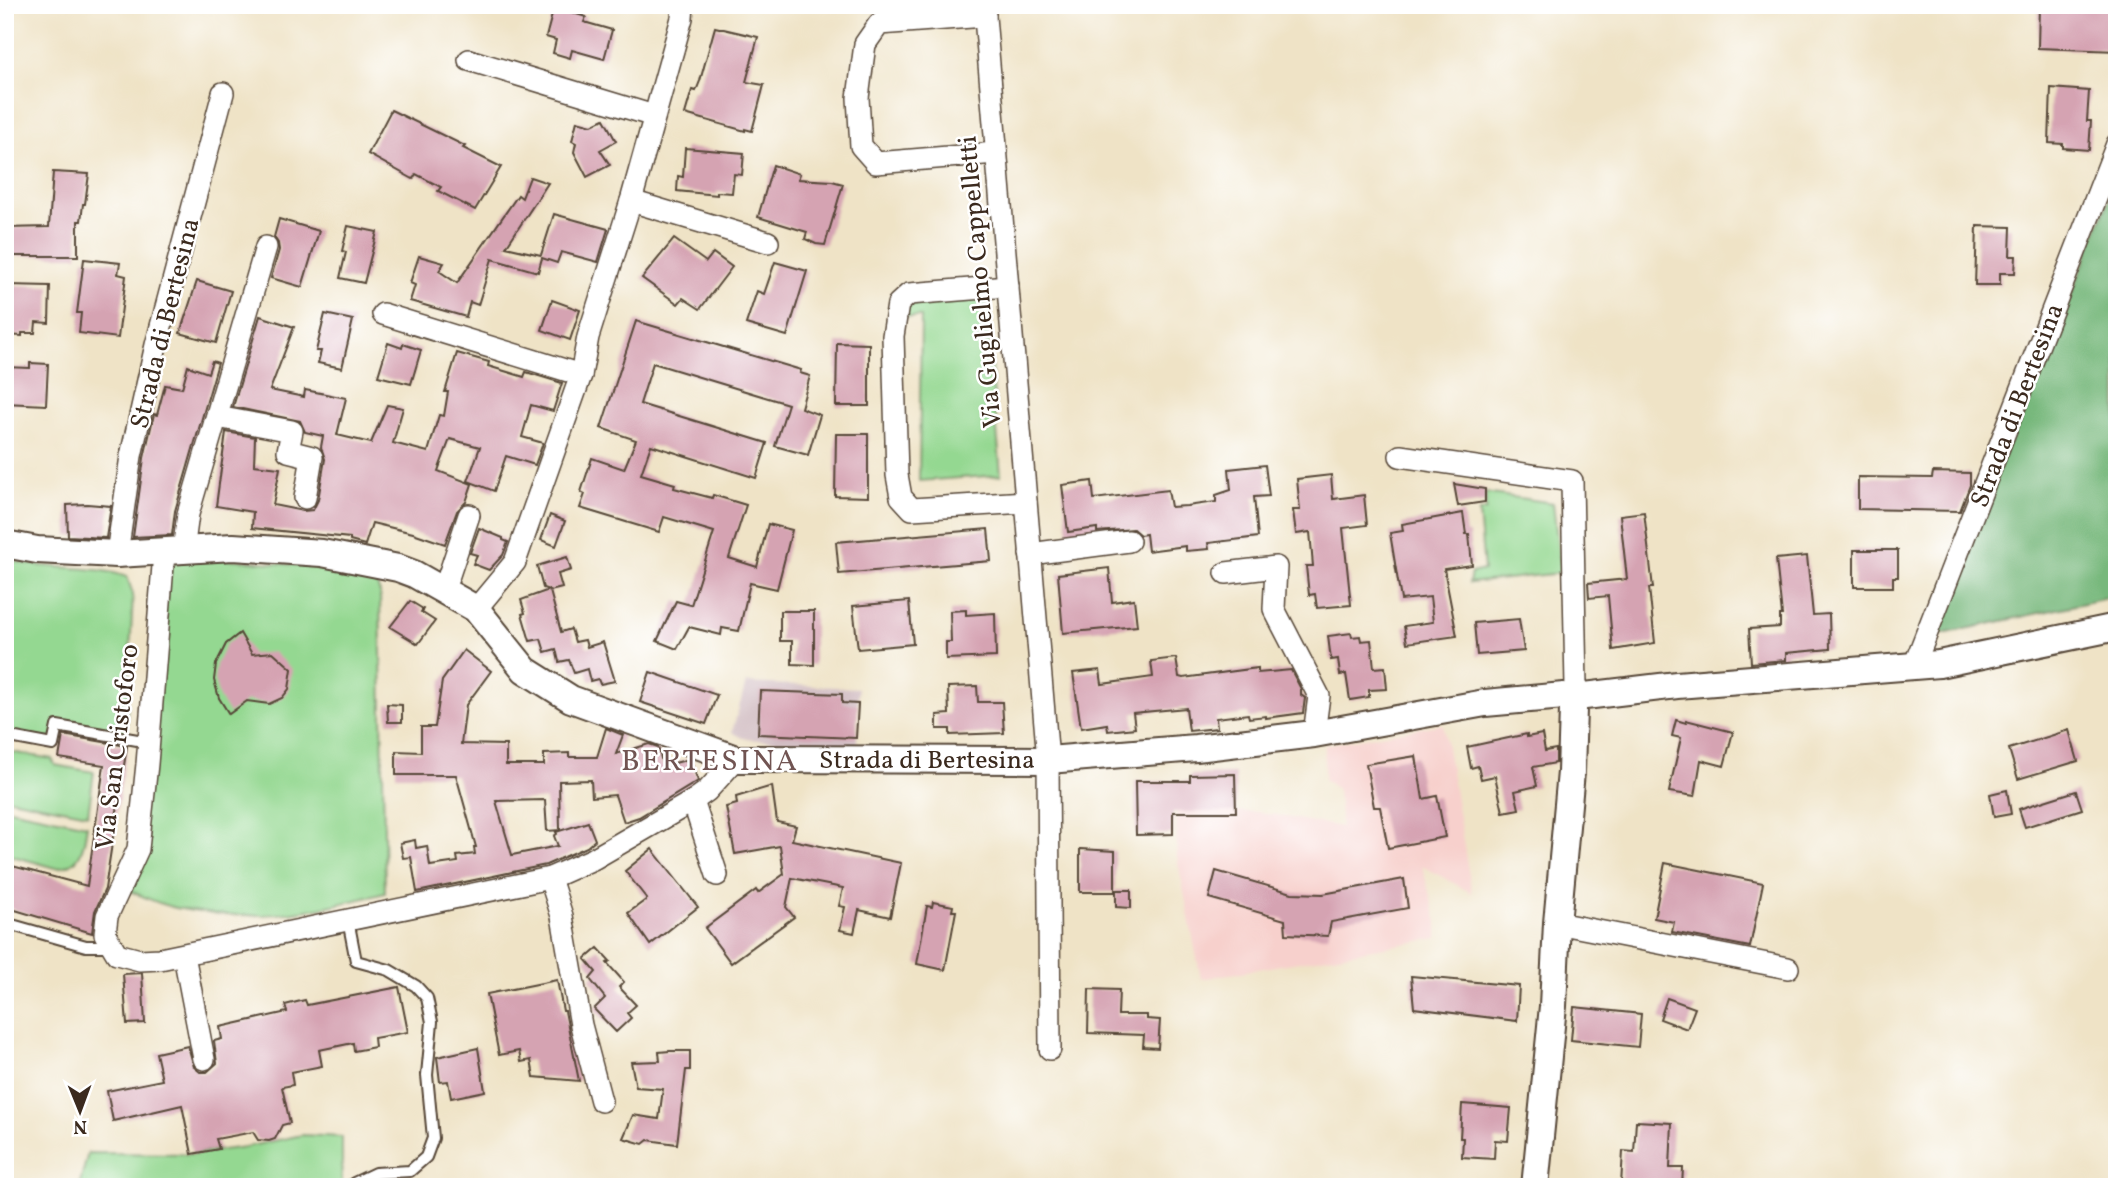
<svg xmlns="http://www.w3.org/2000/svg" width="2122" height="1192" font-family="Vollkorn,serif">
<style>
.built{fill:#f7d0cc}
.industrial{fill:#d2bec3}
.green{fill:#94d891;stroke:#688158;stroke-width:2}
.forest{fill:#77b87b;stroke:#59714c;stroke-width:2}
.building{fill:#d5a3b2}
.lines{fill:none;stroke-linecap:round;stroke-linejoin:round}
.service-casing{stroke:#564637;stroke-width:14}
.minor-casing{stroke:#564637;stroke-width:24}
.tertiary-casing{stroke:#564637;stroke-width:30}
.service{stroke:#fff;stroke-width:10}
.minor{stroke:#fff;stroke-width:21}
.tertiary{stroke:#fff;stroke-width:26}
.labels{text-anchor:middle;stroke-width:5;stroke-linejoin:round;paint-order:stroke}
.street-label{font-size:26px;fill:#3b2a1e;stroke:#fff}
.quarter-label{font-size:30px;letter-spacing:2px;fill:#715452;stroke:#fff}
</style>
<rect width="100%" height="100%" fill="#fff"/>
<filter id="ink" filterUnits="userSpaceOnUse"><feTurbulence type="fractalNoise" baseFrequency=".0143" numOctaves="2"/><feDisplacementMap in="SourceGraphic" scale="14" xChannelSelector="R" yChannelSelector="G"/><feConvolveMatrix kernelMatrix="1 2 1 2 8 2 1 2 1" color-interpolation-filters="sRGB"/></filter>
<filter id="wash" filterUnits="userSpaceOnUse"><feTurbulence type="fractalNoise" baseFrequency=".00686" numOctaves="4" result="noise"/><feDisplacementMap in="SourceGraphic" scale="28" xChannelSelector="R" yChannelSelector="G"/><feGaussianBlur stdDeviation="1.57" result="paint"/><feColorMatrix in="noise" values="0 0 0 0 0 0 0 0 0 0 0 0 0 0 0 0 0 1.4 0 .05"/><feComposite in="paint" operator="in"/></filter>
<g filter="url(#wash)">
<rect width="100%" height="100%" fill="#efe3c6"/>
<path class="built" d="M1443 724 1472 893 1422 866 1437 922V938L1201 979 1177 857 1176 812H1258L1341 827 1338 790 1324 779 1325 745Z"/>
<path class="industrial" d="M746 683 858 688 857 746 759 740 743 738 732 732Z"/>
<g class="green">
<path d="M985 295 1001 475 919 481 921 317H903L911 301Z"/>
<path d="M1485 493 1553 503 1561 573 1469 583 1471 573 1484 570 1479 512 1486 510Z"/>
<path d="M5 558C45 572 88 563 127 577L133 594 126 735 62 725 48 741 5 733Z"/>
<path d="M226 559 307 566 374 578 380 593 385 893C310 912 254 924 176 908 160 905 145 897 130 891L160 570 181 560Z"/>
<path d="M5 751 52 759 55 765 94 772 88 814 5 798Z"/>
<path d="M5 808 87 825C84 846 82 867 56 868L5 854Z"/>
<path d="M302 1135 342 1137V1187H79L88 1153 192 1154 245 1147Z"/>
</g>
<path class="forest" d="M2117 179V596L1943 634 1926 636 1995 458 2034 389Z"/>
<g id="blocks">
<g class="building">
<path d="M2039 5H2117V51L2038 48Z"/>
<path d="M554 7 586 17 584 22 612 30 604 59 572 50 570 58 553 53 556 40 546 37Z"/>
<path d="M715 27 758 37 746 82 764 85 752 131 745 129V131L685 114 692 90 696 91 700 81Z"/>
<path d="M2051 88 2089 91 2087 121H2091L2089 150 2063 148V144L2049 143Z"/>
<path d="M391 110 465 146 463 148 501 167 475 210 438 191 441 187 416 174 413 179 368 154Z"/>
<path d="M604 119 616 141 600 150 610 165 587 177 574 152 576 143 572 141 577 121 592 125Z"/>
<path d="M685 148 744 153 742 175 734 174 732 193 717 192V195L677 191 678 176 683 177Z"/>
<path d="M773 165 800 174 798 179 832 181 843 184 825 245 816 244 805 239 807 232 758 217Z"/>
<path d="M53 172 89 174 85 204H83L81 221H78V256H5V228L49 227Z"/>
<path d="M530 177 548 183 506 247 541 255 554 214 608 229 598 262 561 252 557 263 542 258 538 272 492 259 478 305 470 302 466 317 410 301 415 285 410 283 419 256 444 263 439 271 457 283 518 195 522 198Z"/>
<path d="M279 219 319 231 302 287 271 278 279 250 278 243 274 237Z"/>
<path d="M348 226 377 232 364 283 340 278 346 252 342 251Z"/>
<path d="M1977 226 2011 227 2010 256H2016L2015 273H2000V285H1975Z"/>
<path d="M674 239 706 262 713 253 732 267 700 309 683 298 678 304 642 278Z"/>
<path d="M84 259 120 263 118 274 126 276 118 338 79 333 81 313H77Z"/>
<path d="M775 262 807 271 787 336 746 324 757 291 764 294Z"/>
<path d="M197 281 231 291 216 343 180 333Z"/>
<path d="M8 285 50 286 49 323 36 322 35 333H22V336L5 335V299H8Z"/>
<path d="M552 300 580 310 570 340 542 330Z"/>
<path d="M325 314 353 320 342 368 318 363 321 351H316Z"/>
<path d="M260 316 294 327 270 390 304 397 305 390 346 398 337 435 371 443 387 405 403 408 393 443 428 452 439 415 444 416 448 392H445L457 353 489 362 488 366 524 377 526 372 562 383 553 411 531 405 522 437 543 443 535 465 506 456 494 491 468 481 480 447 450 439 438 471 472 484 466 502 457 511 445 544 413 533 372 523 365 545 350 541V538L252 528 253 512 216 506 226 432 255 437 254 465 280 468 273 505 303 511 313 510 318 500 325 459 321 447 323 436 305 432 300 421 233 407Z"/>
<path d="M636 321 801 370 800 373 810 376 801 408 820 415 808 455 775 446 788 404 653 363 640 404 767 443 756 478 651 445 641 474 675 484 674 488 712 498 713 495 746 505 729 558 757 567 768 524 792 530 777 589 750 583 739 631 722 628 721 635 689 627 677 649 657 641 676 601 691 605 714 532 664 517 659 532 580 508 585 494 581 492 592 458 624 469 636 440 601 428Z"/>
<path d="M388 343 402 348 403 344 421 350 411 384 378 376Z"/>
<path d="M837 343 869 344V406H836Z"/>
<path d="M212 361 218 363 175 511 172 535 133 537 144 458 154 414 157 415 165 385 182 388 188 366 208 373Z"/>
<path d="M30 363 48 364 46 405 5 403V367L30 368Z"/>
<path d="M836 434H868V497L835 496Z"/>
<path d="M1265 465 1269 496 1254 497 1258 537 1208 543 1209 549 1186 551V546L1148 551 1146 534 1140 535 1133 529 1097 532V528L1068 532 1062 485 1092 481 1094 499 1168 490 1171 507 1187 506 1216 502V495L1231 490 1229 469Z"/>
<path d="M1933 472 1970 473V485L1960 511 1858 509V477L1932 478Z"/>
<path d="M1331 475 1333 499 1364 495 1367 525 1343 528 1351 605 1317 608 1315 594 1309 595 1306 566H1313L1310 532 1296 534 1293 510H1300L1297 479Z"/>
<path d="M1454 484 1485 489V502L1458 506Z"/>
<path d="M87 504 111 506 106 538 68 536 67 505Z"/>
<path d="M1644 512 1653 588H1649L1655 643 1613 650 1608 596 1589 598 1588 583 1627 579 1620 515Z"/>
<path d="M1463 513 1466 534H1469L1472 565 1444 569 1457 636 1407 643 1404 626 1433 622 1430 597 1401 600 1390 533 1403 531 1402 524Z"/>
<path d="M550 515 565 521 556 546 541 540Z"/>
<path d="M479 528 503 538V540L508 542 503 555 489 570 473 564 477 555 470 553Z"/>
<path d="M988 529 991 561 839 574 836 542Z"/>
<path d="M1854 550H1898V577H1893V587H1854Z"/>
<path d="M1807 556 1813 615 1829 614 1830 649 1786 653V660L1751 663 1749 629 1780 627V615H1782L1776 559Z"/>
<path d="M567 557 571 570 558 574 562 588 550 591 561 632 571 629 575 642 585 640 587 647 603 642 615 681 600 684 598 679 590 681 587 669 574 673 569 660 559 662 556 649 545 652 541 639 530 641 522 614 525 613 521 600 549 590 543 588 537 566Z"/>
<path d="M1109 568 1112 602 1134 599 1137 626 1063 633 1058 574Z"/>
<path d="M410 601 423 609 421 612 435 621 418 644 390 627Z"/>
<path d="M909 601 913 644 858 649 853 606Z"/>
<path d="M966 610V615L995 613 996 657 946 659V642H951L950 611Z"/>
<path d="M780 611H814V665L792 664V641H780Z"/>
<path d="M1519 619 1524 651 1477 655 1474 623Z"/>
<path d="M240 633 252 654 273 652 292 669 289 689 282 698 269 704 247 701 229 714 219 698 214 680 216 664 226 644Z"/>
<path d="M1351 633 1352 637 1360 636 1361 641 1371 640 1374 668 1385 667 1387 689 1369 690V697L1350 700 1346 674 1340 675 1338 659 1331 660 1328 636Z"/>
<path d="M464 650 491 671 466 705 461 744 506 745V765H544V754L569 753V757H597L606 728 623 735 616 754 649 744 658 747 663 766 690 759 698 781 639 817 624 822 615 795 592 797 591 780 559 781 560 830 547 831 545 800 496 801 512 855 558 846 554 836 557 834 556 832 588 822 595 840 587 847 546 865 417 892 411 857 403 858 400 843 415 840 416 848 427 846 430 866 458 862 457 856 475 854 474 847H476L456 775H396V751L421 752V727H435L442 681Z"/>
<path d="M1176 658 1179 677 1183 678 1258 668V673L1291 670 1301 689V695L1305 698 1303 713 1266 718V716L1249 718 1248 714 1216 718 1217 728 1189 731 1186 708 1133 713 1135 728 1108 731 1107 724 1081 728 1073 673 1100 670 1102 684 1153 677 1151 661Z"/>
<path d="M650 672 717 695 706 724 640 702Z"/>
<path d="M977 686 978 702H1002L1004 733 950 735V729H937V715L949 714 948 687Z"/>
<path d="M760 691 842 694V703L858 704 856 738 758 734Z"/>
<path d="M387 704 402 705V722H388Z"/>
<path d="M1676 720 1686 723V720L1733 732 1724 766 1701 760 1695 796 1669 792 1681 738 1672 736Z"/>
<path d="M2069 730 2078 761 2018 779 2009 749Z"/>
<path d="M1527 734V737L1542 734 1545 751 1556 749V763L1533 767 1537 786 1515 791 1519 809 1503 812 1495 776 1481 779 1478 766 1471 768 1467 747Z"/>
<path d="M63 735 127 746 105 889 95 911 92 933 5 907V864L87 886 104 765 59 758Z"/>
<path d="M1416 756 1423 799 1437 796 1445 837 1388 848 1380 807H1374L1366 764Z"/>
<path d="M1235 774 1236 812H1173V834L1136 835 1135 781H1190V775Z"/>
<path d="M772 786 777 822 796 826 792 840 901 863 890 917 859 910 854 933 840 930 845 907 839 906 843 888 792 878 786 907 794 917 731 963 705 928 756 890 758 893 784 874 780 846 735 854 726 807 737 804 736 797Z"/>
<path d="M2007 790 2011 814 1994 817 1990 794Z"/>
<path d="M2076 791 2082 809 2025 827 2019 809Z"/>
<path d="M652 849 698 907 650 945 628 913 647 899 625 871Z"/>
<path d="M1080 849 1115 851V892H1080Z"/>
<path d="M1665 863 1763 883 1750 947 1672 932 1674 922 1654 918Z"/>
<path d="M1216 871 1292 893 1323 894 1404 879 1408 908 1331 922 1328 936 1286 934 1285 920 1209 898Z"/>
<path d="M1116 890H1131V908L1116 907Z"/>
<path d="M933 902 953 906 952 911H956L945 970 917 964 927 906 932 907Z"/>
<path d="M598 948 610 961 607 963 624 982 619 987 636 1005 627 1013 631 1018 616 1032 594 1009 605 998 590 979 596 972 585 959Z"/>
<path d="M142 973 145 1023 127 1024 123 974Z"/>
<path d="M1411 976 1519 986 1517 1021 1414 1008Z"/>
<path d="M557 980 563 1011H565L579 1081 534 1077 531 1060 521 1062 519 1051 499 1055 487 994Z"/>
<path d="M399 987 408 1032 374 1038 375 1047 354 1051 353 1043 319 1050 322 1066 291 1072 293 1085 282 1087 290 1123 282 1125 275 1139 269 1141 258 1140 253 1132 216 1139 219 1149 192 1154 182 1105 113 1121 107 1091 162 1080 156 1053 188 1046 194 1067 200 1072H207L217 1063 214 1041 222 1039 220 1027 287 1012 285 1005 305 1000 307 1005Z"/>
<path d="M1089 989 1119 990 1118 1015H1147V1019L1160 1020 1158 1048 1143 1047 1144 1035 1088 1033Z"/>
<path d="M1667 998 1695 1008 1687 1029 1660 1019Z"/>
<path d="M1574 1007 1641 1014 1638 1047 1571 1040Z"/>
<path d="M478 1048 485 1091 451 1098 448 1081 440 1082 437 1057Z"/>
<path d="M670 1051H690V1070H686L677 1144 648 1140 643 1144 623 1138 633 1115 659 1119 663 1089 636 1087 631 1062 660 1061 659 1052Z"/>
<path d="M1462 1104 1511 1108 1508 1141 1495 1140 1494 1159 1462 1157 1463 1138H1460Z"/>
<path d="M1636 1121 1672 1123 1670 1168H1683L1682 1187 1621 1185 1623 1151 1634 1152Z"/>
</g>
</g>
</g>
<g filter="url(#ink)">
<use href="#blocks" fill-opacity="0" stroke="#564637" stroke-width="2"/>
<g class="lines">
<g class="service-casing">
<g id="service">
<path d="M5 736 53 745 57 726 149 742"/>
<path d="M348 920 356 961 389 970 416 986 427 998 432 1022 427 1075 433 1138 426 1157 410 1171 375 1173 354 1183 352 1187"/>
<path d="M5 923 86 946H112"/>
</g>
</g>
<g class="minor-casing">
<g id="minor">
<path d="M984 5 1048 760 1050 1049"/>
<path d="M985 16 879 24 865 44 858 98 861 146 876 163 996 153"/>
<path d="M469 60 654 116"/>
<path d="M631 201 768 242"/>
<path d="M1008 286 909 294 898 304 893 336 897 475 901 497 912 509 1026 502"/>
<path d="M383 314 581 375"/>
<path d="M217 417 292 431 288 451 312 457 305 498"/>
<path d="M1400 456 1572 481 1576 687"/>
<path d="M183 551 188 514 266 247"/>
<path d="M164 553 147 764 138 849 107 916 105 934 117 954 140 960 160 959 550 878 593 859 693 801 707 791 736 759"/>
<path d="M117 554 131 456 156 345 223 93"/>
<path d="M1030 554 1129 541"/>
<path d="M1226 573 1276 567 1274 609 1319 696 1314 734"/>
<path d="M440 588 448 578 469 515"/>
<path d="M476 609 515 562 581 375 588 337 631 201 682 18 683 5"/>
<path d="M1914 666 2117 144"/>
<path d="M693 801 717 875"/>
<path d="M550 878 562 916 581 1025 601 1101"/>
<path d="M1557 923 1788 968"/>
<path d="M184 955 204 1059"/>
</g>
</g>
<g class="tertiary-casing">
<g id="tertiary">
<path d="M5 544 37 550 117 554 233 547 322 553 398 568 414 574 476 609 525 670 571 699 736 759 1048 760 1196 748 1314 734 1485 703 1564 696"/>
<path d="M1585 696 1677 685 1939 664 2117 627"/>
<path d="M1535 1187 1553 1006 1557 923 1571 772 1573 709"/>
</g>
</g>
<use href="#service" class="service"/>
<use href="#minor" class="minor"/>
<use href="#tertiary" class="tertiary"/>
</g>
</g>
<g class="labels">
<g class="street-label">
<text transform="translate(979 282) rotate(-95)" y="9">Via Guglielmo Cappelletti</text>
<text transform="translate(164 323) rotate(-76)" y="9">Strada di Bertesina</text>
<text transform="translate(2016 405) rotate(-69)" y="9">Strada di Bertesina</text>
<text transform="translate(116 747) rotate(-83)" y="9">Via San Cristoforo</text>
<text x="927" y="768">Strada di Bertesina</text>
</g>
<g class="quarter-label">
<text x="710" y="770">BERTESINA</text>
</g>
</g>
<rect width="2122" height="1192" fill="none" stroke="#fff" stroke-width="28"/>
<g transform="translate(80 1111) rotate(179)" stroke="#ffffff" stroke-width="5" paint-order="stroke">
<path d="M0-5L12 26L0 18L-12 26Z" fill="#3b2a1e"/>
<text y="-10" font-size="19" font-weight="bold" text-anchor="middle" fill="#3b2a1e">N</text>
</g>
</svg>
